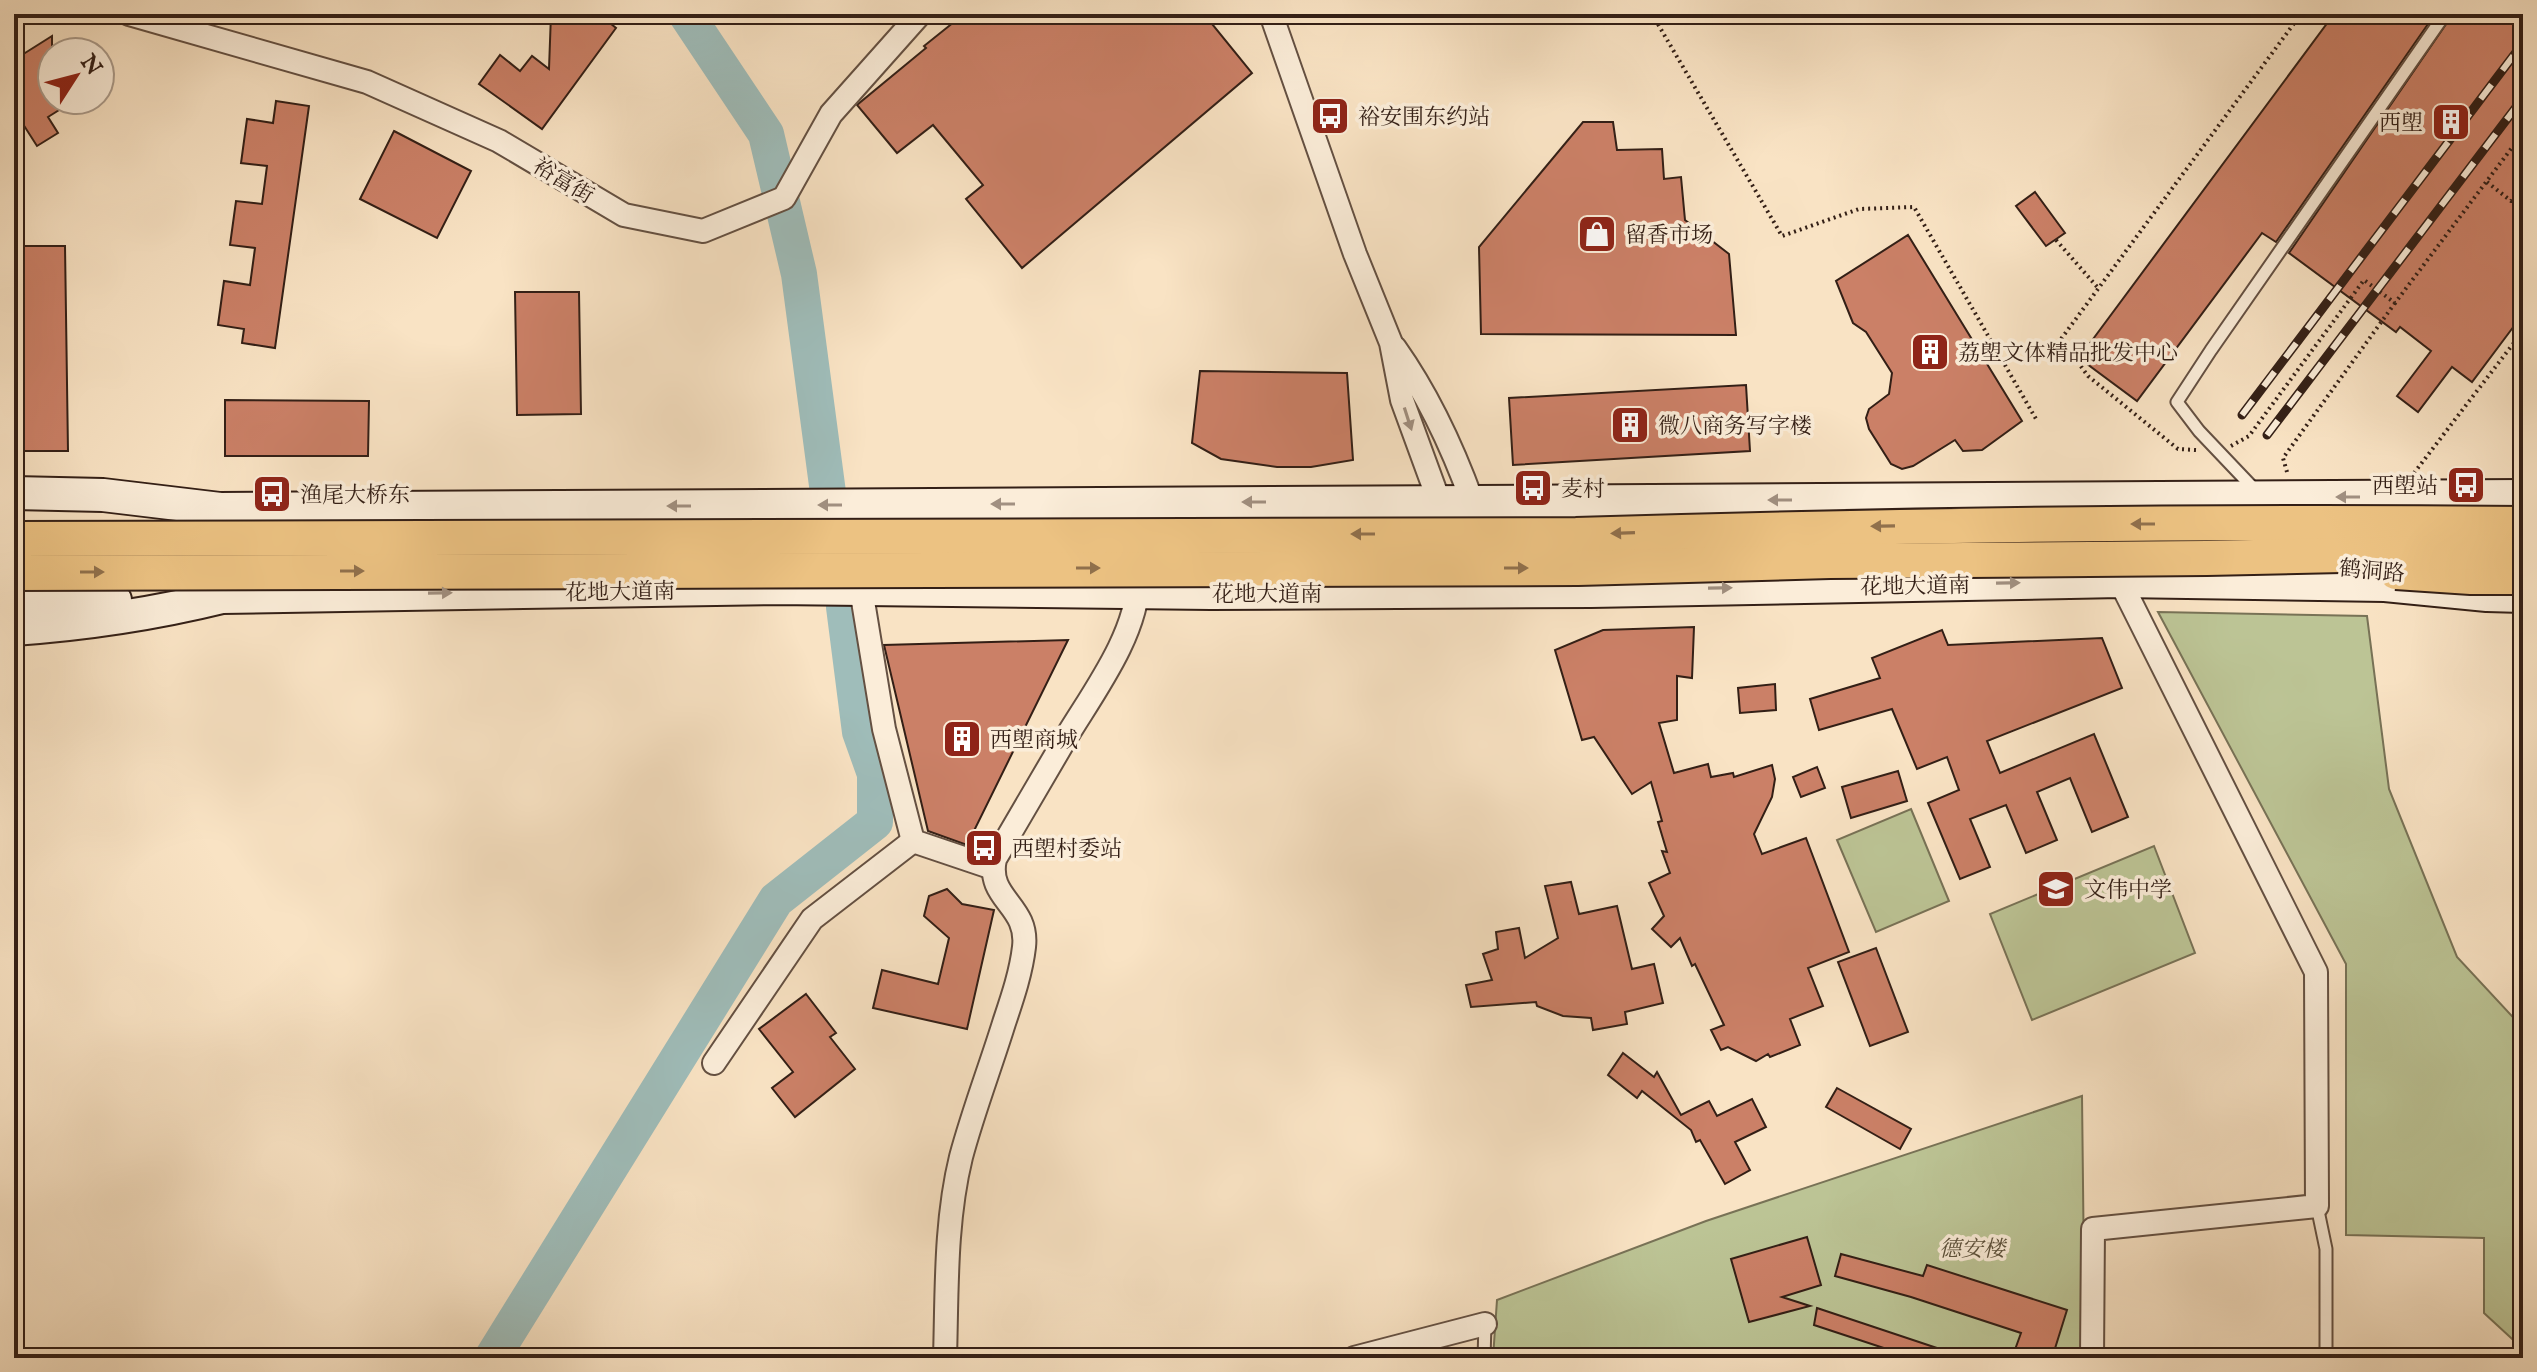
<svg xmlns="http://www.w3.org/2000/svg" width="2537" height="1372" font-family="'IM FELL English','Noto Serif SC',serif">
<style>
.green{fill:#bcc495;stroke:#787256;stroke-width:2}
.lines{fill:none;stroke-linecap:round;stroke-linejoin:round}
.river{stroke:#9fbdba;stroke-width:36}
.building{fill:#cb8067;stroke:#331f16;stroke-width:2}
.lane-casing{stroke:#645042;stroke-width:15}
.street-casing{stroke:#645042;stroke-width:26}
.secondary-casing{stroke:#331f16;stroke-width:36}
.path{stroke:#331f16;stroke-width:4;stroke-dasharray:2 4;stroke-linecap:butt}
.lane{stroke:#fbedd9;stroke-width:11}
.street{stroke:#fbedd9;stroke-width:22}
.secondary{stroke:#fbedd9;stroke-width:32}
.rail-casing{stroke:#331f16;stroke-width:9}
.rail{stroke:#fbedd9;stroke-width:6;stroke-dasharray:18;stroke-linecap:butt}
.primary-bridge-casing{stroke:#331f16;stroke-width:38;stroke-linecap:butt}
.primary-bridge{stroke:#ecc282;stroke-width:34}
.oneway{fill:#a19081}
.oneway2{fill:#90704c}
.labels{text-anchor:middle;stroke-width:7;stroke-linejoin:round;paint-order:stroke}
.poi-label{font-size:22px;fill:#331f16;stroke:#fbedd9;text-anchor:start}
.street-label{font-size:22px;fill:#331f16;stroke:#fbedd9}
.park-label{font-size:22px;font-style:italic;fill:#5c513c;stroke:#fbedd9}
</style>
<rect width="100%" height="100%" fill="#f9e3c4"/>
<filter id="stains"><feTurbulence type="fractalNoise" baseFrequency=".0025" numOctaves="4"/><feColorMatrix values="0 0 0 0 .2 0 0 0 0 .09 0 0 0 0 .02 0 0 0 .5 -.17"/></filter>
<radialGradient id="worn" r=".72"><stop offset=".6" stop-color="#630" stop-opacity="0"/><stop offset="1" stop-color="#630" stop-opacity=".3"/></radialGradient>
<g class="green">
<path d="M2158 612 2367 616 2389 789 2457 957 2523 1028V1349L2484 1313V1238L2346 1235V964Z"/>
<path d="M1911 809 1949 901 1876 932 1837 840Z"/>
<path d="M2154 846 2195 953 2032 1020 1990 914Z"/>
<path d="M2082 1096 2085 1358H1493L1497 1300 1706 1221Z"/>
</g>
<g class="lines">
<g class="river">
<path d="M686 14 766 134 799 274 834 538"/>
<path d="M492 1358 776 900 875 822V774L860 732 844 607"/>
</g>
</g>
<g class="building">
<path d="M551 14H599L616 28 542 129 479 84 500 55 520 71 532 56 549 69Z"/>
<path d="M964 14H1204L1252 73 1022 268 966 199 983 185 933 125 897 153 857 105 926 48 924 46Z"/>
<path d="M2334 14H2435L2276 242 2262 233 2137 401 2079 358Z"/>
<path d="M2453 14H2523V314L2472 382 2452 367 2418 412 2397 396 2431 351 2400 327 2396 332 2289 253Z"/>
<path d="M52 36V100H75L48 117 58 133 37 146 14 110V50L25 53Z"/>
<path d="M276 101 309 106 275 348 242 343 244 329 218 325 224 281 250 285 255 248 230 245 236 201 262 204 267 166 241 163 247 119 273 123Z"/>
<path d="M1583 122H1613L1617 150 1662 149 1664 179 1681 177 1685 220 1729 254 1736 335 1481 334 1479 247Z"/>
<path d="M394 131 471 171 437 238 360 199Z"/>
<path d="M2035 192 2065 233 2046 246 2016 206Z"/>
<path d="M1908 235 2022 421 1982 450 1963 451 1955 440 1913 466 1902 469 1891 464 1869 429 1866 418 1869 409 1889 394 1892 373 1866 332 1853 323 1836 281Z"/>
<path d="M14 246H65L68 451H16Z"/>
<path d="M515 292H579L581 414 517 415Z"/>
<path d="M1200 371 1347 373 1353 460 1311 467H1277L1221 459 1192 443Z"/>
<path d="M1746 385 1750 451 1513 465 1509 398Z"/>
<path d="M225 400 369 401 368 456H225Z"/>
<path d="M1694 627 1692 678 1677 676V720L1659 723 1674 773 1708 764 1711 777 1733 773 1734 777 1772 765 1775 779 1772 797 1754 834 1762 854 1806 838 1849 952 1808 968 1823 1006 1790 1019 1800 1045 1770 1057 1768 1054 1756 1061 1728 1047 1721 1050 1711 1030 1724 1025 1695 964 1692 966 1680 938 1671 947 1652 929 1664 916 1649 883 1670 873 1662 851 1667 852 1658 822 1662 821 1651 782 1632 794 1594 737 1582 740 1555 650 1603 630Z"/>
<path d="M1942 630 1948 645 2102 638 2122 688 1987 741 2000 773 2094 734 2128 817 2092 832 2070 778 2037 792 2057 840 2026 853 2006 805 1970 819 1990 867 1960 879 1928 803 1959 790 1947 757 1917 769 1892 709 1819 730 1810 699 1880 678 1872 658Z"/>
<path d="M1068 640 967 845 928 831 884 645Z"/>
<path d="M1775 684 1776 710 1740 713 1738 688Z"/>
<path d="M1817 767 1825 788 1801 797 1793 777Z"/>
<path d="M1898 771 1907 801 1851 818 1842 787Z"/>
<path d="M1571 882 1579 914 1617 906 1632 969 1654 964 1663 1003 1625 1012 1627 1024 1593 1030 1591 1018 1563 1016 1537 1006 1536 1002 1471 1007 1466 985 1492 980 1483 954 1498 949 1496 932 1519 928 1525 958 1558 938 1545 886Z"/>
<path d="M947 889 962 904 994 910 967 1029 873 1008 882 970 938 984 949 938 924 916 929 896Z"/>
<path d="M1876 948 1908 1032 1870 1046 1838 962Z"/>
<path d="M806 994 836 1033 830 1037 855 1069 795 1117 772 1088 793 1072 759 1029Z"/>
<path d="M1623 1053 1654 1077 1657 1072 1681 1115 1709 1101 1717 1116 1752 1099 1766 1127 1735 1142 1750 1170 1725 1184 1700 1140 1696 1142 1691 1130 1642 1091 1637 1098 1608 1075Z"/>
<path d="M1837 1088 1911 1129 1900 1149 1826 1107Z"/>
<path d="M1807 1237 1821 1285 1782 1297 1810 1306 1749 1322 1731 1259Z"/>
<path d="M1841 1254 1923 1276 1927 1265 2067 1310 2052 1358H2012L2021 1333 1911 1297 1835 1276Z"/>
<path d="M1817 1308 1958 1355V1358H1914L1814 1325Z"/>
</g>
<g class="lines">
<g class="lane-casing">
<g id="lane">
<path d="M2256 491 2199 431 2177 402 2211 350 2445 14"/>
<path d="M2317 1206 2326 1249V1358"/>
<path d="M1484 1358 1485 1324"/>
</g>
</g>
<g class="street-casing">
<g id="street">
<path d="M129 14 367 82 499 141 624 215 703 231 784 198 831 114 920 14"/>
<path d="M1271 14 1355 254 1391 343 1402 400 1443 512"/>
<path d="M1395 348C1429 396 1452 446 1472 501V514"/>
<path d="M861 589 884 729 913 841 993 868"/>
<path d="M714 1063 812 919 913 841"/>
<path d="M945 1358C947 1291 945 1222 961 1157 973 1112 990 1068 1004 1023 1012 999 1021 973 1024 947 1029 905 986 899 995 859 1019 818 1043 777 1067 736 1093 693 1138 633 1138 580"/>
<path d="M1354 1358 1485 1324"/>
<path d="M2092 1358 2093 1229 2317 1206 2316 972 2120 581"/>
</g>
</g>
<g class="secondary-casing">
<g id="secondary">
<path d="M14 493 103 495 220 509 2523 496"/>
<path d="M14 602 115 600"/>
<path d="M14 629C85 624 153 614 222 597L775 588 1211 593 1591 591 2120 581 2385 585 2487 595 2523 596"/>
</g>
</g>
<g class="path">
<path d="M1652 14 1782 236 1859 209 1914 207 2036 419"/>
<path d="M2487 182 2511 201 2523 185"/>
<path d="M2056 240 2099 289"/>
<path d="M2231 446 2249 436 2364 280 2395 303 2523 133"/>
<path d="M2196 450 2178 449 2088 376 2061 339 2301 14"/>
<path d="M2287 472 2283 458 2395 303"/>
<path d="M2414 473 2523 331"/>
</g>
<use href="#lane" class="lane"/>
<use href="#street" class="street"/>
<use href="#secondary" class="secondary"/>
<g class="rail-casing">
<g id="rail">
<path d="M2242 415 2523 43"/>
<path d="M2267 435 2523 98"/>
</g>
</g>
<use href="#rail" class="rail"/>
<g class="primary-bridge-casing">
<g id="primary-bridge">
<path d="M14 539 1576 535C1892 525 2207 521 2523 524"/>
<path d="M2396 572 2471 577H2523"/>
<path d="M14 573 1578 568 1830 561 2207 558 2523 551"/>
</g>
</g>
<use href="#primary-bridge" class="primary-bridge"/>
</g>
<defs><path id="oneway-solid" d="M-6-.8H1V-3.2L6.5 0L1 3.2V.8H-6Z" transform="scale(2)"/></defs>
<g class="oneway">
<use href="#oneway-solid" transform="translate(1408 419) rotate(72)"/>
<use href="#oneway-solid" transform="translate(2348 497) rotate(180)"/>
<use href="#oneway-solid" transform="translate(1780 500) rotate(180)"/>
<use href="#oneway-solid" transform="translate(1254 502) rotate(180)"/>
<use href="#oneway-solid" transform="translate(1003 504) rotate(180)"/>
<use href="#oneway-solid" transform="translate(830 505) rotate(180)"/>
<use href="#oneway-solid" transform="translate(679 506) rotate(180)"/>
<use href="#oneway-solid" transform="translate(2008 583) rotate(-1)"/>
<use href="#oneway-solid" transform="translate(1720 588) rotate(-1)"/>
<use href="#oneway-solid" transform="translate(440 593) rotate(-1)"/>
</g>
<g class="oneway2">
<use href="#oneway-solid" transform="translate(2143 524) rotate(180)"/>
<use href="#oneway-solid" transform="translate(1883 526) rotate(179)"/>
<use href="#oneway-solid" transform="translate(1623 533) rotate(178)"/>
<use href="#oneway-solid" transform="translate(1363 534) rotate(-180)"/>
<use href="#oneway-solid" transform="translate(1088 568)"/>
<use href="#oneway-solid" transform="translate(1516 568)"/>
<use href="#oneway-solid" transform="translate(352 571)"/>
<use href="#oneway-solid" transform="translate(92 572)"/>
</g>
<defs>
<g id="bus-square" transform="scale(2)"><rect x="-9" y="-9" width="18" height="18" rx="4" fill="#8f2418" stroke="#fbedd9"/><path d="M-5-6H5V4H4V6H2V4H-2V6H-4V4H-5ZM-3.5-4V0h7V-4ZM-3.5 1.2v1.5H-2V1.2ZM2 1.2v1.5H3.5V1.2Z" fill="#fff"/></g>
<g id="building-square" transform="scale(2)"><rect x="-9" y="-9" width="18" height="18" rx="4" fill="#8f2418" stroke="#fbedd9"/><path d="M-4-6H4V6H1V3H-1V6H-4ZM-2.5-4.3h1.7v1.8h-1.7ZM.8-4.3h1.7v1.8H.8ZM-2.5-1h1.7V.8h-1.7ZM.8-1h1.7V.8H.8Z" fill="#fff"/></g>
<g id="shop-square" transform="scale(2)"><rect x="-9" y="-9" width="18" height="18" rx="4" fill="#8f2418" stroke="#fbedd9"/><path d="M-5-2.5h2.3a2.7 3.5 0 0 1 5.4 0H5L5.5 6h-11ZM-1.5-2.5h3a1.5 2.3 0 0 0-3 0Z" fill="#fff"/></g>
<g id="school-square" transform="scale(2)"><rect x="-9" y="-9" width="18" height="18" rx="4" fill="#8f2418" stroke="#fbedd9"/><path d="M0-5L7-2L0 1L-7-2ZM-4 1L0 2.5L4 1V4Q0 6-4 4Z" fill="#fff"/></g>
</defs>
<g fill-rule="evenodd">
<use href="#bus-square" x="1330" y="116"/>
<use href="#building-square" x="2451" y="122"/>
<use href="#shop-square" x="1597" y="234"/>
<use href="#building-square" x="1930" y="352"/>
<use href="#building-square" x="1630" y="425"/>
<use href="#bus-square" x="2466" y="485"/>
<use href="#bus-square" x="1533" y="488"/>
<use href="#bus-square" x="272" y="494"/>
<use href="#building-square" x="962" y="739"/>
<use href="#bus-square" x="984" y="848"/>
<use href="#school-square" x="2056" y="889"/>
</g>
<g class="labels">
<g class="poi-label">
<text x="1358" y="124">裕安围东约站</text>
<text x="2423" y="130" text-anchor="end">西塱</text>
<text x="1625" y="242">留香市场</text>
<text x="1958" y="360">荔塱文体精品批发中心</text>
<text x="1658" y="433">微八商务写字楼</text>
<text x="2438" y="493" text-anchor="end">西塱站</text>
<text x="1561" y="496">麦村</text>
<text x="300" y="502">渔尾大桥东</text>
<text x="990" y="747">西塱商城</text>
<text x="1012" y="856">西塱村委站</text>
<text x="2084" y="897">文伟中学</text>
</g>
<g class="street-label">
<text transform="translate(564 180) rotate(31)" y="8">裕富街</text>
<text transform="translate(2372 570) rotate(5)" y="8">鹤洞路</text>
<text transform="translate(1915 585) rotate(-1)" y="8">花地大道南</text>
<text transform="translate(620 591) rotate(-1)" y="8">花地大道南</text>
<text x="1267" y="601">花地大道南</text>
</g>
<g class="park-label">
<text x="1972" y="1256">德安楼</text>
</g>
</g>
<rect width="2537" height="1372" fill="none" stroke="#f9e3c4" stroke-width="48"/>
<rect x="16" y="16" width="2505" height="1340" fill="none" stroke="#331f16" stroke-width="4"/>
<rect x="24" y="24" width="2489" height="1324" fill="none" stroke="#331f16" stroke-width="2"/>
<g transform="translate(76 76) rotate(54)"><circle r="38" fill="#fbedd9" stroke="#ab9b8b" stroke-width="2"/>
<path d="M0-6L14 30L0 20L-14 30Z" fill="#8f2418"/>
<text y="-12" font-size="22" font-weight="bold" text-anchor="middle" fill="#331f16">N</text>
</g>
<rect width="100%" height="100%" filter="url(#stains)"/>
<rect width="100%" height="100%" fill="url(#worn)"/>
</svg>
